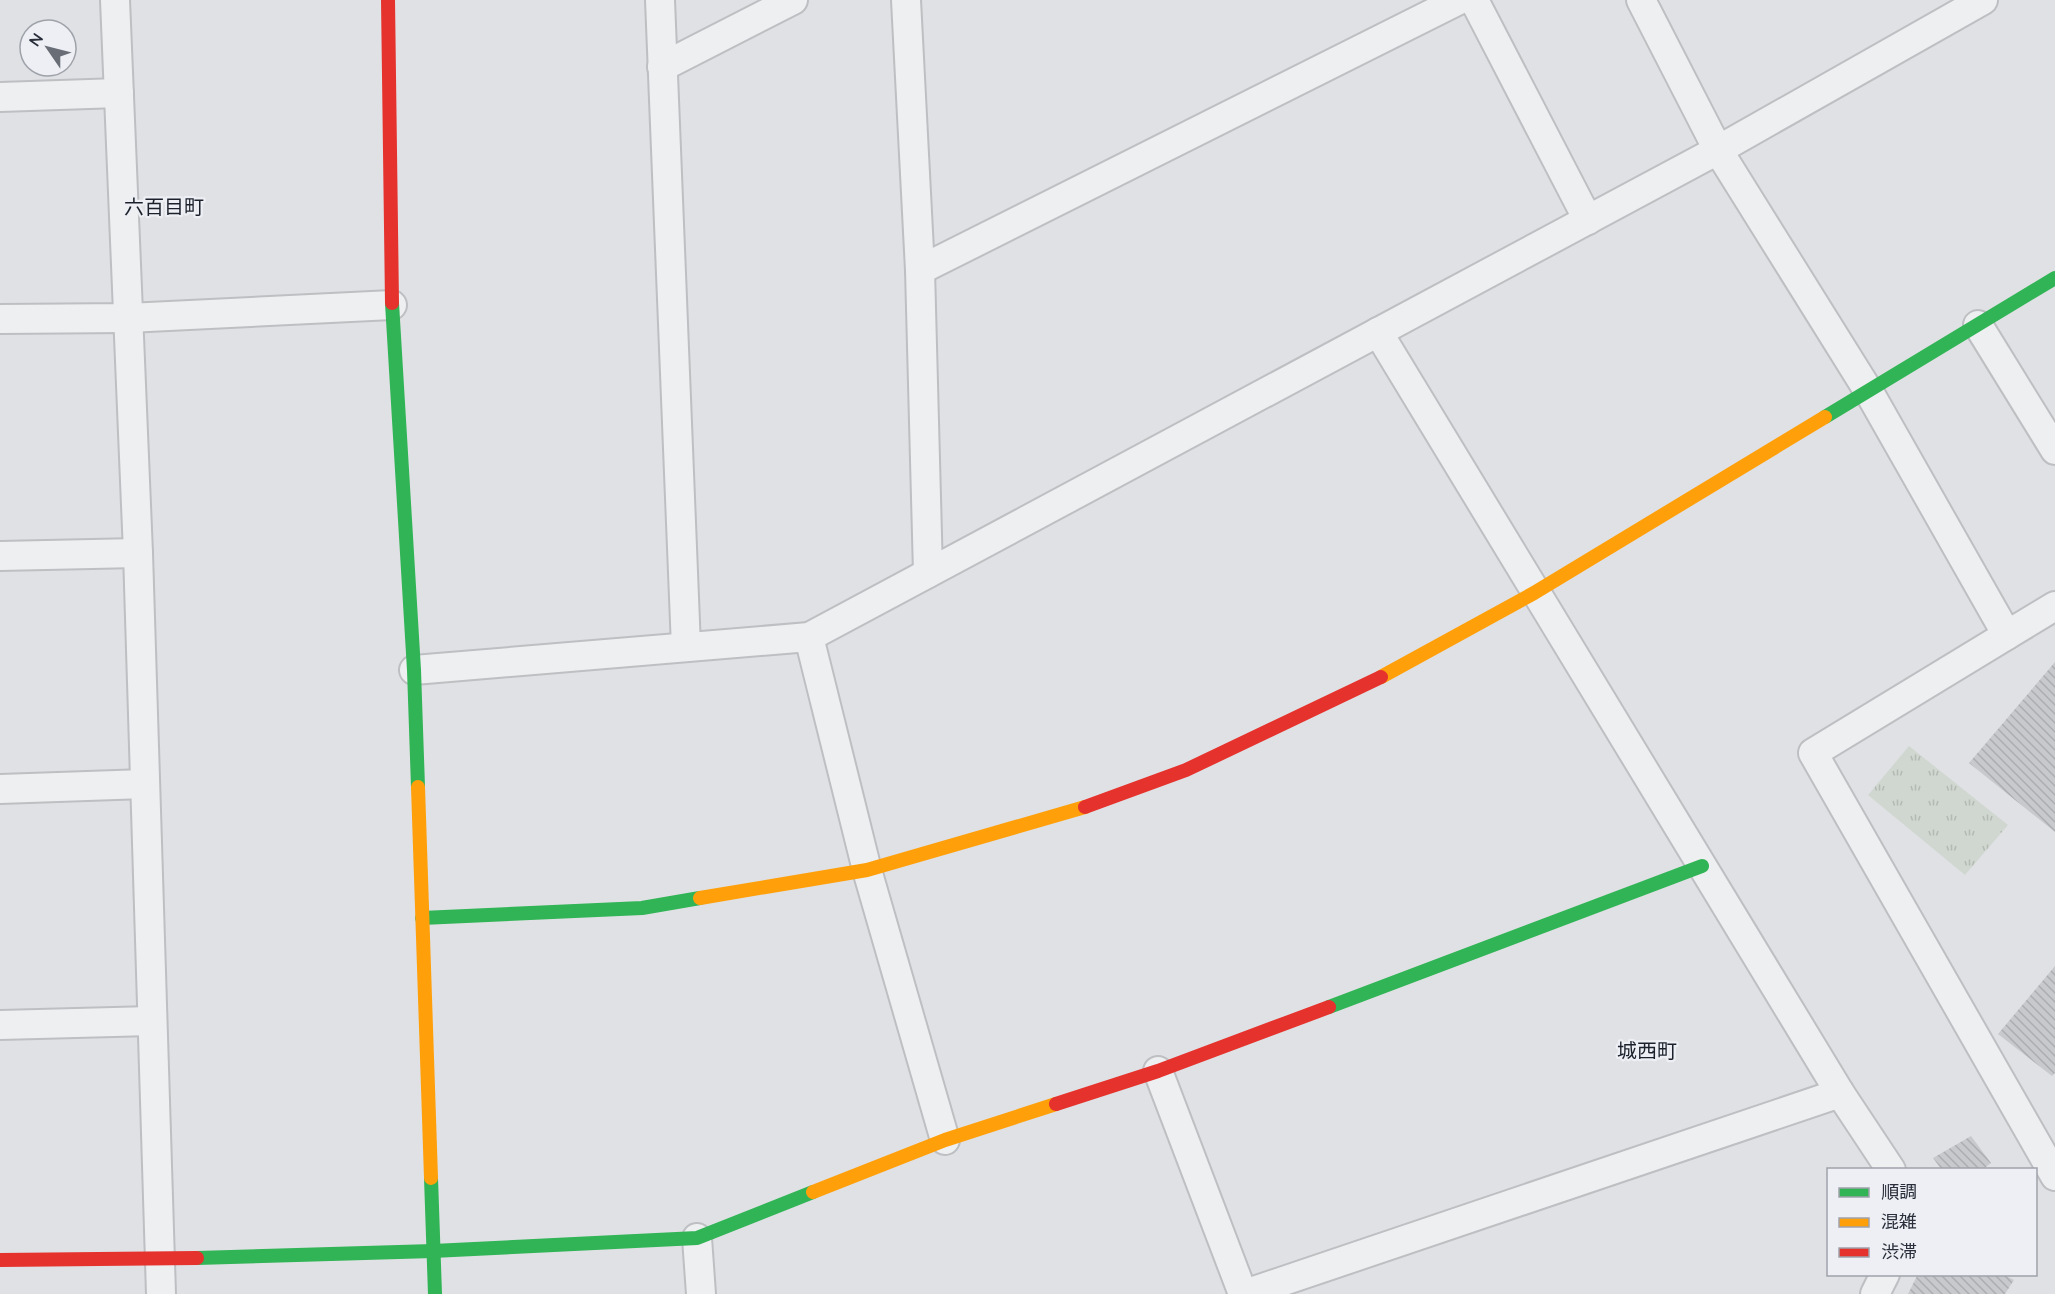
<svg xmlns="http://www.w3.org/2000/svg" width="2055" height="1294" font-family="Quicksand,'Noto Sans JP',sans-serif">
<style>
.grass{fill:url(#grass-tufts)}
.building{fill:url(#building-back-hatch)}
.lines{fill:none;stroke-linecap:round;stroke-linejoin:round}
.street-casing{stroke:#bebfc2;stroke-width:32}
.street{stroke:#eeeff1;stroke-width:28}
.fast{stroke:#30b455;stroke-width:14}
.slow{stroke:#ff9f0a;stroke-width:14}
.jam{stroke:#e5322d;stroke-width:14}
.labels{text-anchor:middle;stroke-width:4.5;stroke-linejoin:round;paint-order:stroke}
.quarter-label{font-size:20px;fill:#1b202b;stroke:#edeff4}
</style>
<defs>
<pattern id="grass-tufts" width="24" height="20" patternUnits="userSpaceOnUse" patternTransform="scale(1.5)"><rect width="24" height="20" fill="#d0d7d0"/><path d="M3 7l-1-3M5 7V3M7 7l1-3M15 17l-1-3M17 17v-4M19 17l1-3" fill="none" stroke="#b3b9b3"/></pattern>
<pattern id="building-back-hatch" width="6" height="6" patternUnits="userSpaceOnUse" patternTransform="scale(1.5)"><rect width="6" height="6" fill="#c8c9cc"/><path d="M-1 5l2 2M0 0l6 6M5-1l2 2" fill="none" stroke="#acadb0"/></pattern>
</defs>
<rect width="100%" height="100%" fill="#e0e1e4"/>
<path class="grass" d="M1909 746 2008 825 1965 875 1868 795Z"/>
<g class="building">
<path d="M2055 662V832L1969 763Z"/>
<path d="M2055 966V1073L2052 1076 1998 1034Z"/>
<path d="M1971 1136 1991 1163 1982 1170H1942L1933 1158Z"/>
<path d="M1918 1274H2002L2014 1280 2005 1294H1908Z"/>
</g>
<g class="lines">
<g class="street-casing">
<g id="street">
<path d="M115 0 138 553 161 1294"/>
<path d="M660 0 686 647"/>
<path d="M906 0 920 270 928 573"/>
<path d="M1474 0 1588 220"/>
<path d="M1641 0 1718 150 1869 392 2007 635 1813 753 2055 1176"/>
<path d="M662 67 793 0"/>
<path d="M0 97 119 93"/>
<path d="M920 270 1459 0"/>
<path d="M0 319 128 318 392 305"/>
<path d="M1978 325 2055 450"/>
<path d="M1378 332 1840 1093 1891 1170"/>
<path d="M0 556 138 553"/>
<path d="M2007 635 2055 606"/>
<path d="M809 637 867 870 945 1140"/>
<path d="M414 670 809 637 1718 150 1983 0"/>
<path d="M0 789 145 784"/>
<path d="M0 1025 152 1021"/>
<path d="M1158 1071 1243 1294"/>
<path d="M697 1238 701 1294"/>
<path d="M1245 1294 1840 1093"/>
<path d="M1875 1294 1885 1274"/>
</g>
</g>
<use href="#street" class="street"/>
<g class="fast">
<path d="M392 303 414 670 418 787"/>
<path d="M1825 417 2055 278"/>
<path d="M422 918 642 908 700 898"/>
<path d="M1329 1007 1702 866"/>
<path d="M431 1178 435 1294"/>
<path d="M197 1258 433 1251 697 1238 813 1192"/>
</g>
<g class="slow">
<path d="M1381 677 1534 593 1825 417"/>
<path d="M418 787 431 1178"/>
<path d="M700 898 867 870 1085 807"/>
<path d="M813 1192 945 1140 1056 1104"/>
</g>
<g class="jam">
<path d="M388 0 392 303"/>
<path d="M1085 807 1186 770 1381 677"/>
<path d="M1056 1104 1158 1071 1329 1007"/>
<path d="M0 1260 197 1258"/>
</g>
</g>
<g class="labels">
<g class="quarter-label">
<text x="164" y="214">六百目町</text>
<text x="1647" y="1058">城西町</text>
</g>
</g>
<rect x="1827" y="1168" width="210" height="108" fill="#edeff4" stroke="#9fa2aa" stroke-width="1.5"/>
<rect x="1839" y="1188" width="30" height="9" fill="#30b455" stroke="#9fa2aa" stroke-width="1.5"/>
<text x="1881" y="1198" font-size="18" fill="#292e3a">順調</text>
<rect x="1839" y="1218" width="30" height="9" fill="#ff9f0a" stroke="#9fa2aa" stroke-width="1.5"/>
<text x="1881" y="1228" font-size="18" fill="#292e3a">混雑</text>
<rect x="1839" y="1248" width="30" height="9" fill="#e5322d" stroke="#9fa2aa" stroke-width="1.5"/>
<text x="1881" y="1258" font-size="18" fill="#292e3a">渋滞</text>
<g transform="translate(48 48) rotate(305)"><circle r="28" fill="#edeff4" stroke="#9fa2aa" stroke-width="1.5"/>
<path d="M0-4.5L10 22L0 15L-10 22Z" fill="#696d76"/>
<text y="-9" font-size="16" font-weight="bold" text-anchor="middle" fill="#292e3a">N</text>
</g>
</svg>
